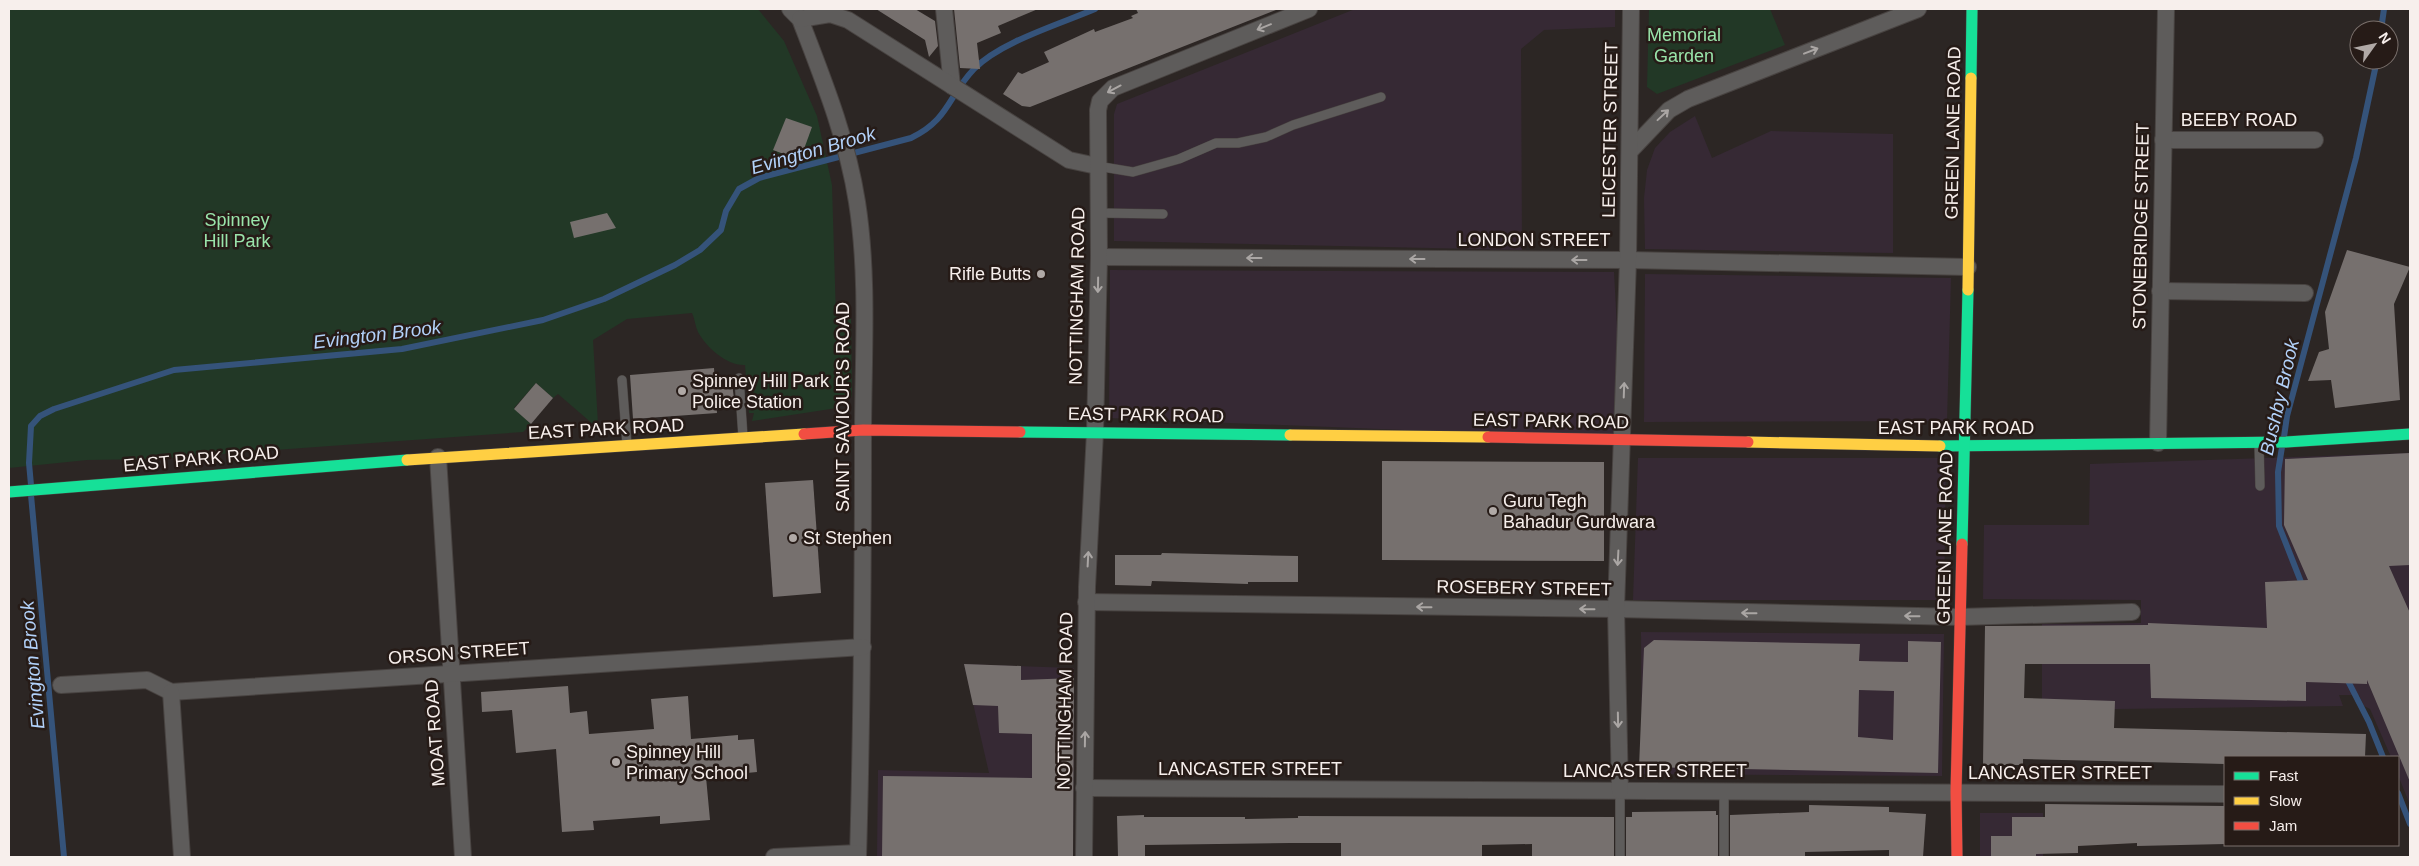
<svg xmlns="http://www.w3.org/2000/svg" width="2419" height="866" font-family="Helvetica,sans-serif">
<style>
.industrial{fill:#362934}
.green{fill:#223826}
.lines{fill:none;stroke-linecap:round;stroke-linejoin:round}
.stream{stroke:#35537a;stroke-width:6}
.building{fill:#76706e;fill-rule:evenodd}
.lane-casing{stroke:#484341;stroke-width:10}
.street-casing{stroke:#484341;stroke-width:18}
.fast-casing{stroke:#484341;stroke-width:12}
.slow-casing{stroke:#484341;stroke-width:12}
.jam-casing{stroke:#484341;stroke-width:12}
.lane{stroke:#5e5c5b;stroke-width:9}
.street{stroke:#5e5c5b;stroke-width:16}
.fast{stroke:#16e098;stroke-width:11}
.slow{stroke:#ffcf43;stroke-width:11}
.jam{stroke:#f24e42;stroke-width:11}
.oneway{stroke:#aaa6a4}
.poi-dot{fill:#b0a9a6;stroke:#261b17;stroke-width:2}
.labels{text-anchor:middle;stroke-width:5;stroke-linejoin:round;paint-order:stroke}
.park-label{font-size:18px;fill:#99e4aa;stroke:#261b17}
.street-label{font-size:18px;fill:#f7efec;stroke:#261b17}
.poi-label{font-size:18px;fill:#f7efec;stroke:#261b17;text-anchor:start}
.water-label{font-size:19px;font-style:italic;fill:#b2d1f9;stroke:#261b17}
</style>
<rect width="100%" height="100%" fill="#2c2624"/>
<g class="industrial">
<path d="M1355 9H1615V27L1544 30 1521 49 1522 250 1114 241V114L1117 104Z"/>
<path d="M1695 116 1712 158 1771 131 1893 134V253L1645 249 1644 198 1647 170 1655 148 1670 132Z"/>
<path d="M1110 270 1614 272 1623 439 1109 418Z"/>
<path d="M1645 274 1951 278 1947 421 1644 422Z"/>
<path d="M2410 453V805L2398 775V757H2391L2370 709 2364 706 2359 695H2339L2343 706 2042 710V624L2141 623V600L1983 599 1984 525H2089L2090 464Z"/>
<path d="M1638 458H1946L1944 600H1633Z"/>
<path d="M1641 632 1944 634 1942 776 1642 774Z"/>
<path d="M964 664 1074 668 1073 857H877L878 770 989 773Z"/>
<rect x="1980" y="813" width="63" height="44"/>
</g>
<g class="green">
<path d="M9 9H758L784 41 817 116 832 185 836 317 851 318 852 396 837 408 752 421 754 413H749L745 365C727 366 706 347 698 332 695 326 695 319 692 313L627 319 593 340 598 424 594 425 558 394 553 398 536 383 514 408 531 424 523 432 151 459 87 460 9 468Z"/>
<path d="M1649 9H1770L1785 45 1657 94 1647 87Z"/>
</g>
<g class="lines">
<g class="stream">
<path d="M2381 30 2384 9"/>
<path d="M2284 437 2287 416 2356 158 2377 60"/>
<path d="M2282 447 2278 472 2279 526 2303 587"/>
<path d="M31 485 29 463 31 426 40 416 54 409 174 370 402 349 543 320 604 299 675 265 700 250 721 230 726 211 739 189 759 178 911 138C949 120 948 96 974 69 1000 42 1060 24 1095 9"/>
<path d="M31 495 64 857"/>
<path d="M2346 677 2369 722 2383 757"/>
<path d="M2398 793 2410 824"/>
</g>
</g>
<g class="building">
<path d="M876 9H915L935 21 938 46 929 57 925 40Z"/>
<path d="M954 9H1038L998 26 1001 33 977 43 980 69 960 68Z"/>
<path d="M1136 9 1276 10 1030 107 1022 106 1003 94 1018 72 1022 74 1049 62 1044 52 1094 29 1095 32 1133 18 1131 16 1138 13Z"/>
<path d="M786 118 812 127 800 160 773 150Z"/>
<path d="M607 213 616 228 574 238 570 222Z"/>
<path d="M2347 250 2410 267 2394 304 2400 400 2335 408 2331 380 2308 381 2319 352 2329 349 2325 312Z"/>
<path d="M714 368 715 384 732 383 734 399 716 400 717 413 633 419 630 375Z"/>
<path d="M536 383 553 398 531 424 514 409Z"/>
<path d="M2410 453V565L2389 566 2410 613V782L2367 680V684L2306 682V701L2151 698 2150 664H2025L2024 698 2115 701 2114 728 2366 734 2365 757H2225V764L2023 759V765H1983L1985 626 2148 625V623L2267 628 2265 582 2308 580 2284 525 2285 459Z"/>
<path d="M1382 461 1604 462V561L1382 560Z"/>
<path d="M813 480 821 593 773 597 765 483Z"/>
<path d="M1162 553 1298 556V582H1248V584L1152 581 1151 586 1115 585V555H1161Z"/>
<path d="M1654 640 1860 644 1859 661 1908 662V641L1941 642 1938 773 1639 767 1644 648ZM1859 690 1894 691 1893 740 1858 737Z"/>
<path d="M964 664 1021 666V680L1074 678 1073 857H882L883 776 1032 778V734L999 733 998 706 973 705Z"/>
<path d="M568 686 570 713 587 711 589 734 654 729 651 699 688 696 691 739 738 735V740L754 739 757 772 706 777 710 820 660 824V816L593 821 594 830 562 832 556 749 516 753 512 710 482 712 481 692Z"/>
<path d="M2045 804 2225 806V844L2137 846V843L2078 846V853L2036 854V857H1991V836H2012V817H2045Z"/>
<path d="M1809 805 1889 807V812L1926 814 1923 857H1889V850L1805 852V857H1730V815L1809 812Z"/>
<path d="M1716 811V815H1718V857H1626V817H1632V812Z"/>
<path d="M1144 815V817H1245V819L1298 818V816L1614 817V857H1532V844L1482 845V857H1341V843H1290L1145 845V857H1118L1117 816Z"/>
</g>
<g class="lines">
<g class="lane-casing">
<g id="lane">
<path d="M1097 166 1133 172 1179 159 1216 143H1238L1266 137 1293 125 1381 97"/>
<path d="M1099 213 1163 214"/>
<path d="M739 378 743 437"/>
<path d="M622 380 627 445"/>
<path d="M2259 443 2260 486"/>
<path d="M1620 791V857"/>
<path d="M1724 791V857"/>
</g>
</g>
<g class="street-casing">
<g id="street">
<path d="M790 9 800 19C823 79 847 138 857 202 869 278 863 359 863 436 863 576 862 717 858 857"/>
<path d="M944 9 952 86"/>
<path d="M800 19 830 14 848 20 1069 160 1097 166"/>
<path d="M2163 140H2315"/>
<path d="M1630 151 1669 110 1688 99 1918 9"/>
<path d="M1099 257 1628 260 1968 267"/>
<path d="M2160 291 2305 293"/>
<path d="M2158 443 2166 9"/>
<path d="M438 457 463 857"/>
<path d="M1086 602 1616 609 1960 617 2132 612"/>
<path d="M61 685 147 680 171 692 863 647"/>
<path d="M171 692 182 857"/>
<path d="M1084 788 2225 794"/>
<path d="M1620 791 1616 609 1628 260 1631 9"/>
<path d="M774 857 858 853"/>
<path d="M1084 857 1087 587 1095 432 1099 257 1098 110 1100 101 1113 88 1309 9"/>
</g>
</g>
<g class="fast-casing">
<g id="fast">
<path d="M1971 78 1972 9"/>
<path d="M1020 432 1290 435"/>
<path d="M1940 446 2286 442 2410 434"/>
<path d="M9 492 407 460"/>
<path d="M1962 544 1968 290"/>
</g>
</g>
<g class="slow-casing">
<g id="slow">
<path d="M1968 290 1971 78"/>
<path d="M1290 435 1488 437"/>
<path d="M1748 442 1940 446"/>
<path d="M407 460 804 434"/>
</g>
</g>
<g class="jam-casing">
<g id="jam">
<path d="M804 434 863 430 1020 432"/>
<path d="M1488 437 1748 442"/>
<path d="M1957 857 1956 792 1962 544"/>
</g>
</g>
<use href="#lane" class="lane"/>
<use href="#street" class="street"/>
<use href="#fast" class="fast"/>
<use href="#slow" class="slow"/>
<use href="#jam" class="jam"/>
</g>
<defs><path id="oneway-shaft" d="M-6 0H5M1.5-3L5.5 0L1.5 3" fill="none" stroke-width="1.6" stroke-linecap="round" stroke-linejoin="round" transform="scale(1.25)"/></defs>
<g class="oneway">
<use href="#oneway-shaft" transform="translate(1264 27) rotate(158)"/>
<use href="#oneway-shaft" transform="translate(1811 51) rotate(-21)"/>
<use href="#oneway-shaft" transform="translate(1114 89) rotate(152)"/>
<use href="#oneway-shaft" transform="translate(1663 115) rotate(-43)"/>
<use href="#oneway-shaft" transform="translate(1254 258) rotate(-180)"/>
<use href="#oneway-shaft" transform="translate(1417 259) rotate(-180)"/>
<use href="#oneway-shaft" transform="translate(1579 260) rotate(-180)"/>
<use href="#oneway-shaft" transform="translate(1098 285) rotate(91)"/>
<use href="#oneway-shaft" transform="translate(1624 390) rotate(-88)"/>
<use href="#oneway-shaft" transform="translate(1618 558) rotate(93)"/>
<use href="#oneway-shaft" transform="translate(1088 559) rotate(-87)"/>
<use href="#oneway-shaft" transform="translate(1424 607) rotate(-179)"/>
<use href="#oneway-shaft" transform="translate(1587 609) rotate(-179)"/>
<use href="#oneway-shaft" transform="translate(1749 613) rotate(-179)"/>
<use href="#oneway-shaft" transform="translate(1912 616) rotate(-179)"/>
<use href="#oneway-shaft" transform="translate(1618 720) rotate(89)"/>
<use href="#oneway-shaft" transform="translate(1085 739) rotate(-89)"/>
</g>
<g class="poi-dot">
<circle cx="1041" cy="274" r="5"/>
<circle cx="682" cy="391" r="5"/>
<circle cx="1493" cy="511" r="5"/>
<circle cx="793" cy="538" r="5"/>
<circle cx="616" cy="762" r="5"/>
</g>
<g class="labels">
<g class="park-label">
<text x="1684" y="41">Memorial<tspan x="1684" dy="21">Garden</tspan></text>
<text x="237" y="226">Spinney<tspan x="237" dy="21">Hill Park</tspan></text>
</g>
<g class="street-label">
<text x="2239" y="126">BEEBY ROAD</text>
<text transform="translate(1610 130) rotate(-89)" y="6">LEICESTER STREET</text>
<text transform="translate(1953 133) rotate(-89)" y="6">GREEN LANE ROAD</text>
<text transform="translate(2141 226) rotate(-89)" y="6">STONEBRIDGE STREET</text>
<text x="1534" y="246">LONDON STREET</text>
<text transform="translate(1077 296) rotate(-89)" y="6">NOTTINGHAM ROAD</text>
<text transform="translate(843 407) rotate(-90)" y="6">SAINT SAVIOUR'S ROAD</text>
<text transform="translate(1146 415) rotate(1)" y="6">EAST PARK ROAD</text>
<text transform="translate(1551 421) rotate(1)" y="6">EAST PARK ROAD</text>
<text x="1956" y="434">EAST PARK ROAD</text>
<text transform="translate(606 429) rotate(-3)" y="6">EAST PARK ROAD</text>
<text transform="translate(201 459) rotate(-5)" y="6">EAST PARK ROAD</text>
<text transform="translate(1945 538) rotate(-89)" y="6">GREEN LANE ROAD</text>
<text transform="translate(1524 588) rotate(1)" y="6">ROSEBERY STREET</text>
<text transform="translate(459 653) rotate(-4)" y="6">ORSON STREET</text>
<text transform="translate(1065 701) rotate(-89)" y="6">NOTTINGHAM ROAD</text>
<text transform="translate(435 733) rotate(-94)" y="6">MOAT ROAD</text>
<text x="1250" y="775">LANCASTER STREET</text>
<text x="1655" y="777">LANCASTER STREET</text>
<text x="2060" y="779">LANCASTER STREET</text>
</g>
<g class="poi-label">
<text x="1031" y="280" text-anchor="end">Rifle Butts</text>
<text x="692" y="387">Spinney Hill Park<tspan x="692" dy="21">Police Station</tspan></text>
<text x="1503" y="507">Guru Tegh<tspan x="1503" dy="21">Bahadur Gurdwara</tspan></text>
<text x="803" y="544">St Stephen</text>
<text x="626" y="758">Spinney Hill<tspan x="626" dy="21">Primary School</tspan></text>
</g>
<g class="water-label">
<text transform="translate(813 150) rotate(-16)" y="7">Evington Brook</text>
<text transform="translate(377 334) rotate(-7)" y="7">Evington Brook</text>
<text transform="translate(2279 397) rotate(-77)" y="7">Bushby Brook</text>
<text transform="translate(32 665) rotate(-95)" y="7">Evington Brook</text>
</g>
</g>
<rect width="2419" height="866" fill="none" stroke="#f7efec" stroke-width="20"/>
<rect x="2224" y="756" width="175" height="90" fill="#261b17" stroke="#7a706c"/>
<rect x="2234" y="772" width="25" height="8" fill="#16e098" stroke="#7a706c"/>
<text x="2269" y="781" font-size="15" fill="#f7efec">Fast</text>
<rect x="2234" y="797" width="25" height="8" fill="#ffcf43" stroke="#7a706c"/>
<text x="2269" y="806" font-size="15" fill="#f7efec">Slow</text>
<rect x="2234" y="822" width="25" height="8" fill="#f24e42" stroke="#7a706c"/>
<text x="2269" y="831" font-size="15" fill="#f7efec">Jam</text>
<g transform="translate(2374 45) rotate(57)"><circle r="24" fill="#261b17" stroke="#7a706c"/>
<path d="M0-4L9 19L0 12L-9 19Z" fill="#b0a9a6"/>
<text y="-8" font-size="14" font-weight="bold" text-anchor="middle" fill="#f7efec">N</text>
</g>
</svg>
